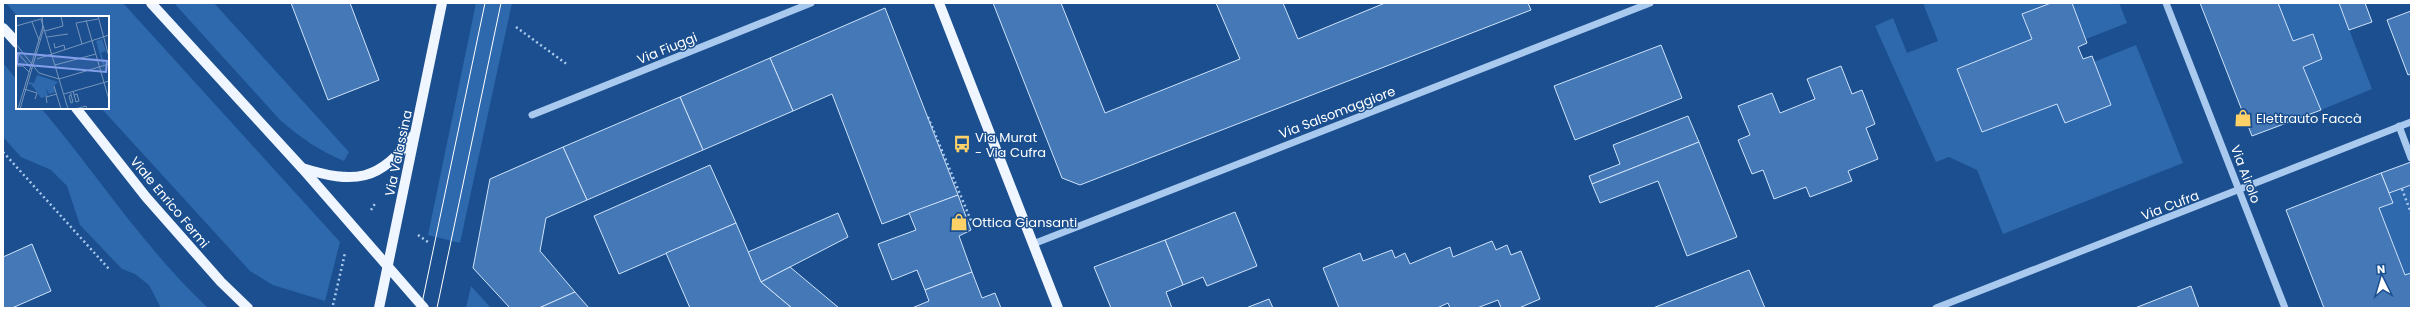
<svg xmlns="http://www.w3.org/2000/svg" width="2414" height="311" font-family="Poppins,sans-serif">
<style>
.green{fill:#2e69ad}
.building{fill:#4478b7;stroke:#cfe3fa}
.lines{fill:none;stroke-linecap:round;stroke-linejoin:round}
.path{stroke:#a9c9ee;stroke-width:2.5;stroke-dasharray:2 3;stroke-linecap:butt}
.minor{stroke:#a9c9ee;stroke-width:7}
.major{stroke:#f0f6ff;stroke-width:10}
.tram{stroke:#fff;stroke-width:1}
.labels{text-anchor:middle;stroke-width:3;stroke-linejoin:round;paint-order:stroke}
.street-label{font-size:13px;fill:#fff;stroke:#1b4f8f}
.poi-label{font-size:13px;fill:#fff;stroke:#1b4f8f;text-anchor:start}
.inset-road{fill:none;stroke:#7695bc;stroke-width:1}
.view{fill:#839eea;fill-opacity:0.15;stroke:#839eea;stroke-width:2}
.inset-edge{fill:none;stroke:#fff;stroke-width:2}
</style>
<rect width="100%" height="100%" fill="#1b4f8f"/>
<g class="green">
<path d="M6 3H123L340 242 325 301 273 285 250 271 101 108H108V17H18Z"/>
<path d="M174 3H214L349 152 344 161C319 151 300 137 280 120Z"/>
<path d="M476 3H512L460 243 428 235Z"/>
<path d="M1923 3H2051L2023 14 2032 39 1957 69 1982 132 2057 104 2065 123 2111 105 2094 62 2136 45 2183 163 2003 234 1977 170 1949 157 1936 162 1875 26 1893 18 1907 53 1938 41Z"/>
<path d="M2072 3H2119L2127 23 2086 39Z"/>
<path d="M2278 3H2339L2372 89 2321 110 2303 67 2322 59 2313 34 2293 41Z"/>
<path d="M3 63 17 80V108H41C97 174 144 248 208 308H161L149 285 135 274 122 269 80 225 67 186 51 170 21 157 3 137Z"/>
<path d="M2410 186 2411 273 2405 275 2379 208 2389 193Z"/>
<path d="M471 286 491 308H466Z"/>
</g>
<g class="building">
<path d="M291 3H350L379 80 328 100Z"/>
<path d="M993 3H1061L1105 113 1240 59 1216 3H1283L1298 39 1385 3H1528L1531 10 1080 185 1062 178Z"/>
<path d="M2051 3H2072L2087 43 2078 47 2083 59 2092 56 2111 105 2065 123 2057 104 1982 132 1957 69 2032 39 2022 14Z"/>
<path d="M2200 3H2278L2293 41 2313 34 2322 59 2303 67 2321 110 2252 136Z"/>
<path d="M2339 3H2365L2372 22 2349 30Z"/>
<path d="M885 8 958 195 882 224 832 94 793 111 770 58Z"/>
<path d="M2411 11V74L2408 75 2387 20Z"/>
<path d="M1661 45 1682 98 1575 140 1554 86Z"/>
<path d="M770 58 793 111 703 150 680 97Z"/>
<path d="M1841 66 1852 94 1862 90 1875 124 1866 128 1878 159 1848 171 1852 181 1810 197 1806 187 1774 199 1763 170 1752 174 1738 140 1750 135 1738 106 1772 93 1780 113 1815 99 1807 79Z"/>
<path d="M680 97 703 150 587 200 563 147Z"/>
<path d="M1688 116 1699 142 1592 184 1589 176 1620 164 1613 145Z"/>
<path d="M1699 142 1737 237 1687 256 1658 181 1600 203 1592 184Z"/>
<path d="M563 147 587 200 546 218 540 251 575 292 539 308H510L473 268 490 179Z"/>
<path d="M2411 162V185L2389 193 2381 173Z"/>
<path d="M710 165 736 223 619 274 594 216Z"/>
<path d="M2381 173 2393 203 2379 208 2405 275 2411 273V308H2324L2286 210Z"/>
<path d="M958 195 971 230 959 236 972 272 925 290 917 270 892 280 878 244 916 230 909 213Z"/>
<path d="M1235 212 1257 266 1207 286 1203 277 1183 285 1165 240Z"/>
<path d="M838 213 848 237 761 282 748 252Z"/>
<path d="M736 223 761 282 792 308H690L666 253Z"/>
<path d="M1165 240 1183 285 1166 292 1172 308H1111L1094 267Z"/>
<path d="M1492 241 1496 250 1507 245 1511 255 1521 251 1540 299 1519 308H1501L1498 300 1477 308H1450L1448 303 1437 308H1339L1323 268 1360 253 1363 261 1392 250 1395 258 1405 253 1410 264 1450 247 1453 257Z"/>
<path d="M32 244 51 291 12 308H3V257Z"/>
<path d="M790 267 839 308H840H792L761 282Z"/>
<path d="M1749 270 1765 308H1653Z"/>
<path d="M972 272 982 298 995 293 1001 308H912L929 301 925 290Z"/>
<path d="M2191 286 2199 308H2135Z"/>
<path d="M575 292 589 308H539Z"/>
<path d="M1269 299 1273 308H1246Z"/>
</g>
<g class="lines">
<g class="path">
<path d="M516 27 568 65"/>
<path d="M928 117 972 223"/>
<path d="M3 152 109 269"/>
<path d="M2402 189 2411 213"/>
<path d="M371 210 376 202"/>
<path d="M418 235 428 242"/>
<path d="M333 305 345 253"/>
</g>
<g class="minor">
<path d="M2166 3 2285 308"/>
<path d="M532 115 811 3"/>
<path d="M2399 126 2411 158"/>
<path d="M1033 244 1650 3"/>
<path d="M1936 308 2411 122"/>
</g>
<g class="major">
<path d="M151 3 302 168 424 308"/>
<path d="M939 3 1058 308"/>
<path d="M3 28 17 43"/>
<path d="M76 108 146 197 221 282 248 308"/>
<path d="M302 168C354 184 380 182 413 136"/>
<path d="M379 308 442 3"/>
</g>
<g class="tram">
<path d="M421 308 485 3"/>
<path d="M437 308 501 3"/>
</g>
</g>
<defs>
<g id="shop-bare" transform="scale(1.38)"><path d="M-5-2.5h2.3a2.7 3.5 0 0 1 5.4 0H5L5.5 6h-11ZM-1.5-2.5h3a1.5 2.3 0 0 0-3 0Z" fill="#ffd166" stroke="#1b4f8f" stroke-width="2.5" paint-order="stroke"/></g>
<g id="bus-bare" transform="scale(1.38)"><path d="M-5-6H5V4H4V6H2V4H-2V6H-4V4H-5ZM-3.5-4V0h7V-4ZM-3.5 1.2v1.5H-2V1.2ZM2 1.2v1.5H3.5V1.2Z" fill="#ffd166" stroke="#1b4f8f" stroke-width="2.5" paint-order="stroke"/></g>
</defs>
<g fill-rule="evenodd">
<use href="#shop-bare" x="2243" y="118"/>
<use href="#bus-bare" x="962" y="144"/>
<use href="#shop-bare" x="959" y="222"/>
</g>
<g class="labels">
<g class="street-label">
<text transform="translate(667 48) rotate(-22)" y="5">Via Fiuggi</text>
<text transform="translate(1337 112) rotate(-21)" y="5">Via Salsomaggiore</text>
<text transform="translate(398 153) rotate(-78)" y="5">Via Valassina</text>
<text transform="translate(2246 174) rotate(69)" y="5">Via Airolo</text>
<text transform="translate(170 202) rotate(50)" y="5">Viale Enrico Fermi</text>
<text transform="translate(2170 205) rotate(-21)" y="5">Via Cufra</text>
</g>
<g class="poi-label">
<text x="2256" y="123">Elettrauto Faccà</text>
<text x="975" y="142">Via Murat<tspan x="975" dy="15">- Via Cufra</tspan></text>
<text x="972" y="227">Ottica Giansanti</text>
</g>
</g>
<g transform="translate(16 16)">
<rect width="93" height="93" fill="#1b4f8f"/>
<path d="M86 23 91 38 89 35 85 37 89 48 87 49 80 25ZM21 59 42 66 38 70 40 76 33 78 30 72 32 80 25 82 15 68 13 69V66L18 67Z" fill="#2e69ad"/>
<path class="inset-road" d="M82 0 93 41M25 3 52 93M70 4 93 84M16 6 23 24M0 10 25 3M29 15 47 10 45 0M31 21 52 18M38 27 39 32 48 29 49 34M0 28 23 57 43 63M66 28 60 7 82 3M0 35 16 53M21 43 93 19M39 49 80 38M0 50H7L13 56M43 63 93 48M38 70 45 93M8 73 21 77 19 83M57 75 60 86 63 85 61 78 58 79M55 77V79L57 86 55 87 53 80 55 79M48 78 93 65M31 87 30 81 41 78M2 93 27 10M4 93 27 15 26 0M59 93 70 90 71 93"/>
<path class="view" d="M2 37 91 45 90 56 1 48Z"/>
<rect width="93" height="93" class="inset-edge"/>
</g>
<rect width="2414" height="311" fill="none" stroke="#ffffff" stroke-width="8"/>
<g transform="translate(2382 279) rotate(355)" stroke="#1b4f8f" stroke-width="3" paint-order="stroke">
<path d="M0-3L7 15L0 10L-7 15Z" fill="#ffffff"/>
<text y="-6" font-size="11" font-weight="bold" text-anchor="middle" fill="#ffffff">N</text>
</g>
</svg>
